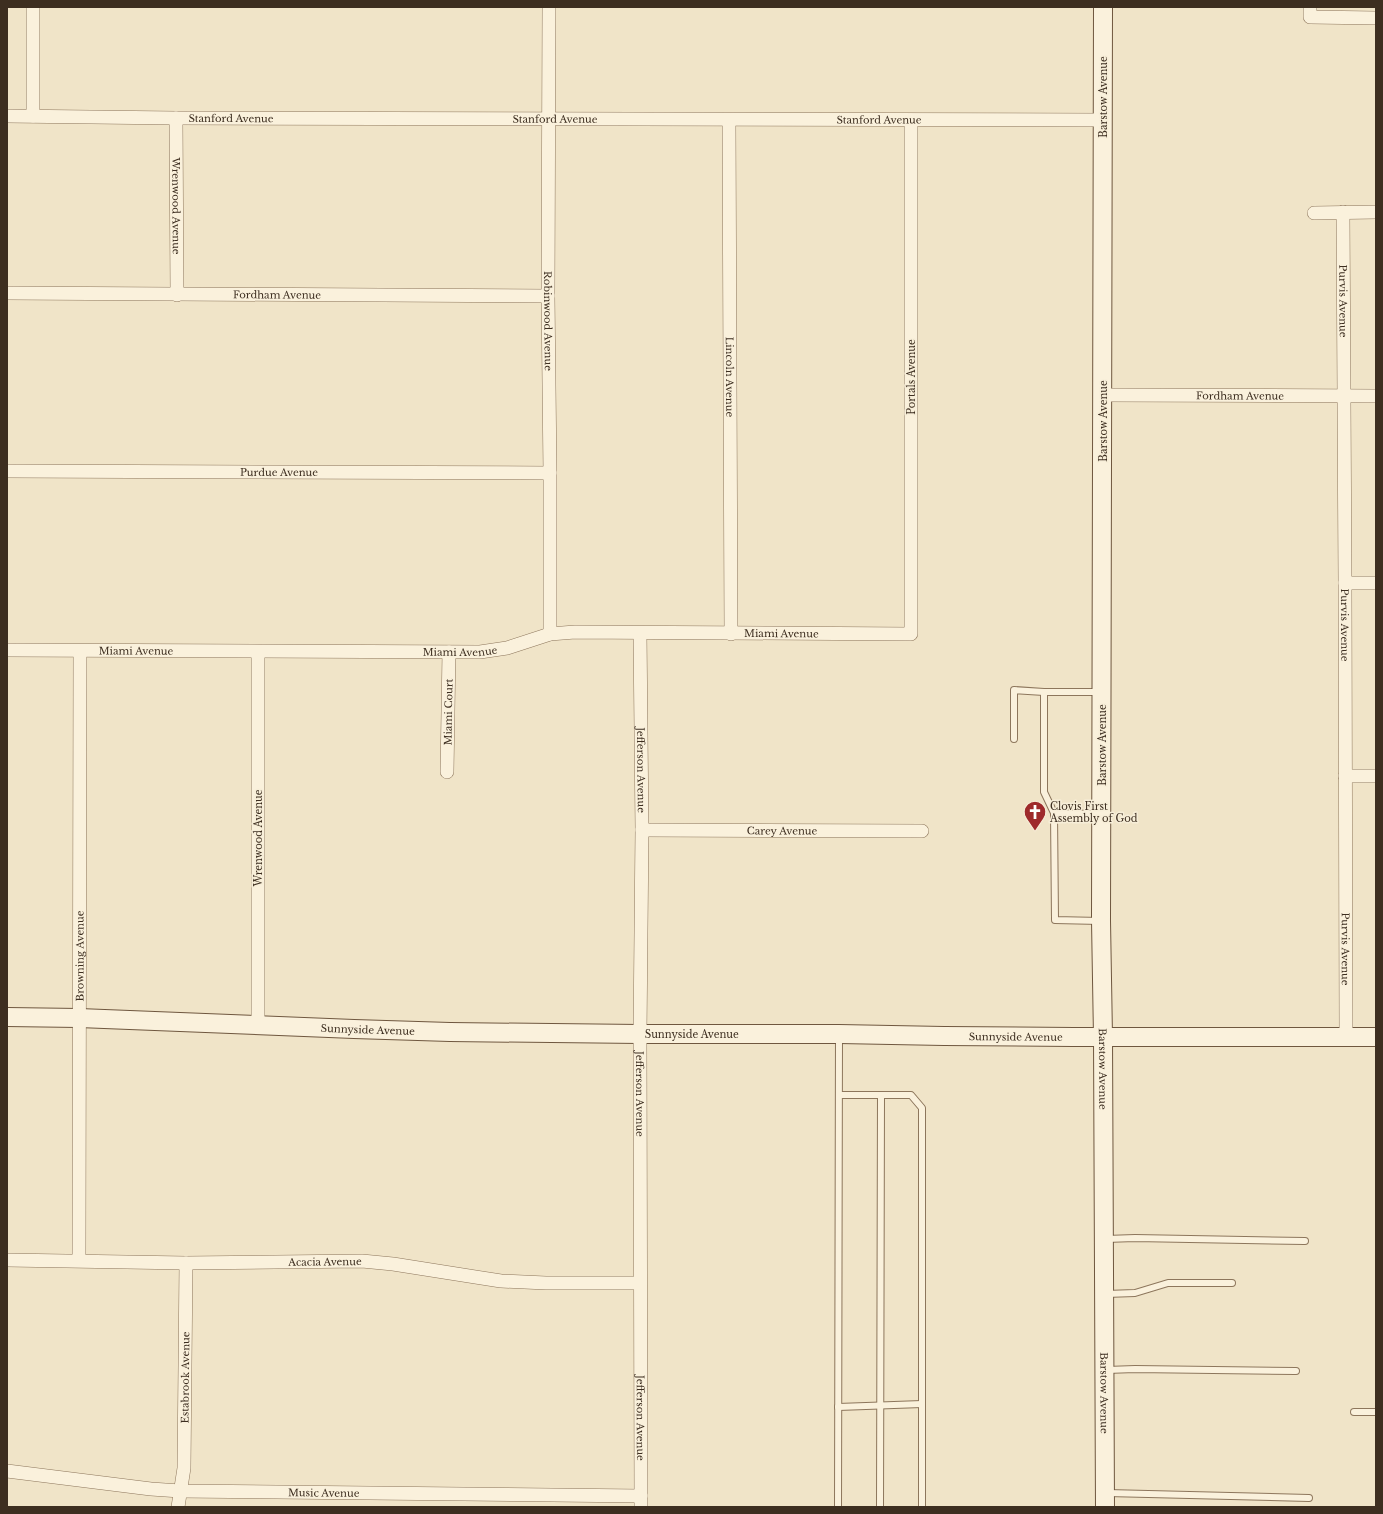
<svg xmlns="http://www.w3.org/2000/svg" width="1383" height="1514" font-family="'Libre Baskerville',serif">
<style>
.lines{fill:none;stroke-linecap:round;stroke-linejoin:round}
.lane-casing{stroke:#8d765c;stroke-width:8}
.street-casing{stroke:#8d765c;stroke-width:14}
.secondary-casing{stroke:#6f573f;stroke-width:20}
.lane{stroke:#faf1dc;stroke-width:6}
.street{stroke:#faf1dc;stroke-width:13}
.secondary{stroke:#faf1dc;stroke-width:18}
.labels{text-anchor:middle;stroke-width:3;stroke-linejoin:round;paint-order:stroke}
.street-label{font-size:10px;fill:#3d2e20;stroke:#f7eed8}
.poi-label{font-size:10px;fill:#3d2e20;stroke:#f7eed8;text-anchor:start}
</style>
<rect width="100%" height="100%" fill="#f0e4c8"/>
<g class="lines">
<g class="lane-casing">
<g id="lane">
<path d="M1100 692H1044V792L1054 813 1101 814"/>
<path d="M1014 739V690L1044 692"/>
<path d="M1054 813 1055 920 1100 921"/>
<path d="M839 1095H911L922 1108V1507"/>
<path d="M1106 1239 1135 1238 1305 1241"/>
<path d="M1106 1294 1135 1293 1168 1283H1232"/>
<path d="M1107 1370 1135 1369 1296 1371"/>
<path d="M838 1407 922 1404"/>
<path d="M1354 1412H1376"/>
<path d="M1107 1493 1309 1498"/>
<path d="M838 1507 839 1035"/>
<path d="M880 1507 881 1095"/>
</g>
</g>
<g class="street-casing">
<g id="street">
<path d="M33 7V116"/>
<path id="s1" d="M549 7 548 296 550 473V634"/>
<path d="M1310 7V17L1376 18"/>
<path id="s2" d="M7 116 176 118 1103 120"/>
<path id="s3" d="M176 118 177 295"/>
<path id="s4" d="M729 120 731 634"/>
<path id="s5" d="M1343 212 1345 583 1346 1038"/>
<path d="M1314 213 1376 212"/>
<path id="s6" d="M7 293 548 296"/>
<path id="s7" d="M1103 395 1376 396"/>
<path id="s8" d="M7 471 550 473"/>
<path d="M1345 583H1376"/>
<path id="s9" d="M640 633 642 830 640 1034 641 1507"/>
<path id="s10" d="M7 650 480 652 507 648 550 634 575 632 911 634V120"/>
<path d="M258 652V1025"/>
<path id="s11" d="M447 772 449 652"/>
<path d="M1345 776H1376"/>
<path id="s12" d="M642 830 922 831"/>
<path id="s13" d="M7 1260 186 1263 362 1261 393 1264 501 1281 546 1283H640"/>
<path id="s14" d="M79 1260 80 651"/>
<path id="s15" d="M7 1471 151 1489 180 1491 641 1496"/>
<path id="s16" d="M178 1507 184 1468 186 1263"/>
</g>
</g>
<g class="secondary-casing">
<g id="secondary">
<path id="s17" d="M1103 7 1101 921 1103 1037 1105 1507"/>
<path id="s18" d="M7 1017 79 1018 354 1029 450 1032 640 1034H839L944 1036 1074 1037H1376"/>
</g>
</g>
<use href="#lane" class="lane"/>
<use href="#street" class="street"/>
<use href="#secondary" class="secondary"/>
</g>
<defs>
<g id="church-pin" transform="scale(1.15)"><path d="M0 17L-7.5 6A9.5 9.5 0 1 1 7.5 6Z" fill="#9e2a2b" stroke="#f7eed8"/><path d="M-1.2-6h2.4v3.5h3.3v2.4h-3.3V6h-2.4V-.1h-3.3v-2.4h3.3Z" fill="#fff"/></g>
</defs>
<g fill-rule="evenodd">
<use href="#church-pin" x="1035" y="812"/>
</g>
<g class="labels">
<g class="street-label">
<text transform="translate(1103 97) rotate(-90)" y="4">Barstow Avenue</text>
<text dy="4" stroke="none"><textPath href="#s2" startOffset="224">Stanford Avenue</textPath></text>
<text dy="4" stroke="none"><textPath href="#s2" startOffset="548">Stanford Avenue</textPath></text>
<text dy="4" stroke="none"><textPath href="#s2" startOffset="872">Stanford Avenue</textPath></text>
<text dy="4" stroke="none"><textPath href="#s3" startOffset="88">Wrenwood Avenue</textPath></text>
<text dy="4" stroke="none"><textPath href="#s6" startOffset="270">Fordham Avenue</textPath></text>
<text dy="4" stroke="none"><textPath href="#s5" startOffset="89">Purvis Avenue</textPath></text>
<text dy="4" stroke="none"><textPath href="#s1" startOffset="314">Robinwood Avenue</textPath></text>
<text dy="4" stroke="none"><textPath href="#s4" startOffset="257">Lincoln Avenue</textPath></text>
<text transform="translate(911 377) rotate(-90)" y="4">Portals Avenue</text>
<text dy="4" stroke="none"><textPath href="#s7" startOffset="137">Fordham Avenue</textPath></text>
<text transform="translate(1103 421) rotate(-90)" y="4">Barstow Avenue</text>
<text dy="4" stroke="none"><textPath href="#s8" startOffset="272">Purdue Avenue</textPath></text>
<text dy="4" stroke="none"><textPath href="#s5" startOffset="413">Purvis Avenue</textPath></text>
<text dy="4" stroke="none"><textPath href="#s10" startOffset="777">Miami Avenue</textPath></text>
<text dy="4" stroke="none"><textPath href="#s10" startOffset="453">Miami Avenue</textPath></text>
<text dy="4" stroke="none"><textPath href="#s10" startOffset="129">Miami Avenue</textPath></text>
<text dy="4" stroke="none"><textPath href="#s11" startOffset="60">Miami Court</textPath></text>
<text transform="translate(1102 745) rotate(-90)" y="4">Barstow Avenue</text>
<text dy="4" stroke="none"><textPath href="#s9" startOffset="137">Jefferson Avenue</textPath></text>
<text dy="4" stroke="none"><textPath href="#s12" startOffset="140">Carey Avenue</textPath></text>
<text transform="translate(258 838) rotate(-90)" y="4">Wrenwood Avenue</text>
<text dy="4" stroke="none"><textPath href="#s5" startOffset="737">Purvis Avenue</textPath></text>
<text dy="4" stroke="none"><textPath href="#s14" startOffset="304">Browning Avenue</textPath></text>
<text dy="4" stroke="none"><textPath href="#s18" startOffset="361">Sunnyside Avenue</textPath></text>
<text dy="4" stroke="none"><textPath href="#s18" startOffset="685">Sunnyside Avenue</textPath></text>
<text dy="4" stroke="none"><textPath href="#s18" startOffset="1009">Sunnyside Avenue</textPath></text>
<text dy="4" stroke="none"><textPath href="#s17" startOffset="1062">Barstow Avenue</textPath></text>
<text dy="4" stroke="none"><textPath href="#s9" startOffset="461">Jefferson Avenue</textPath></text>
<text dy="4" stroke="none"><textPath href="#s13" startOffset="318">Acacia Avenue</textPath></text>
<text dy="4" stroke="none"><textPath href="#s16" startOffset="130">Estabrook Avenue</textPath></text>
<text dy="4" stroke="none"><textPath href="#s17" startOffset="1386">Barstow Avenue</textPath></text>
<text dy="4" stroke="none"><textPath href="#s9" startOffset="785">Jefferson Avenue</textPath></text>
<text dy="4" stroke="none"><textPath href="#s15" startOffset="318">Music Avenue</textPath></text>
</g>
<g class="poi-label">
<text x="1050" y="810">Clovis First<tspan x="1050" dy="12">Assembly of God</tspan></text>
</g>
</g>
<rect width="1383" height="1514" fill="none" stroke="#3d2e20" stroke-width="16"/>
</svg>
